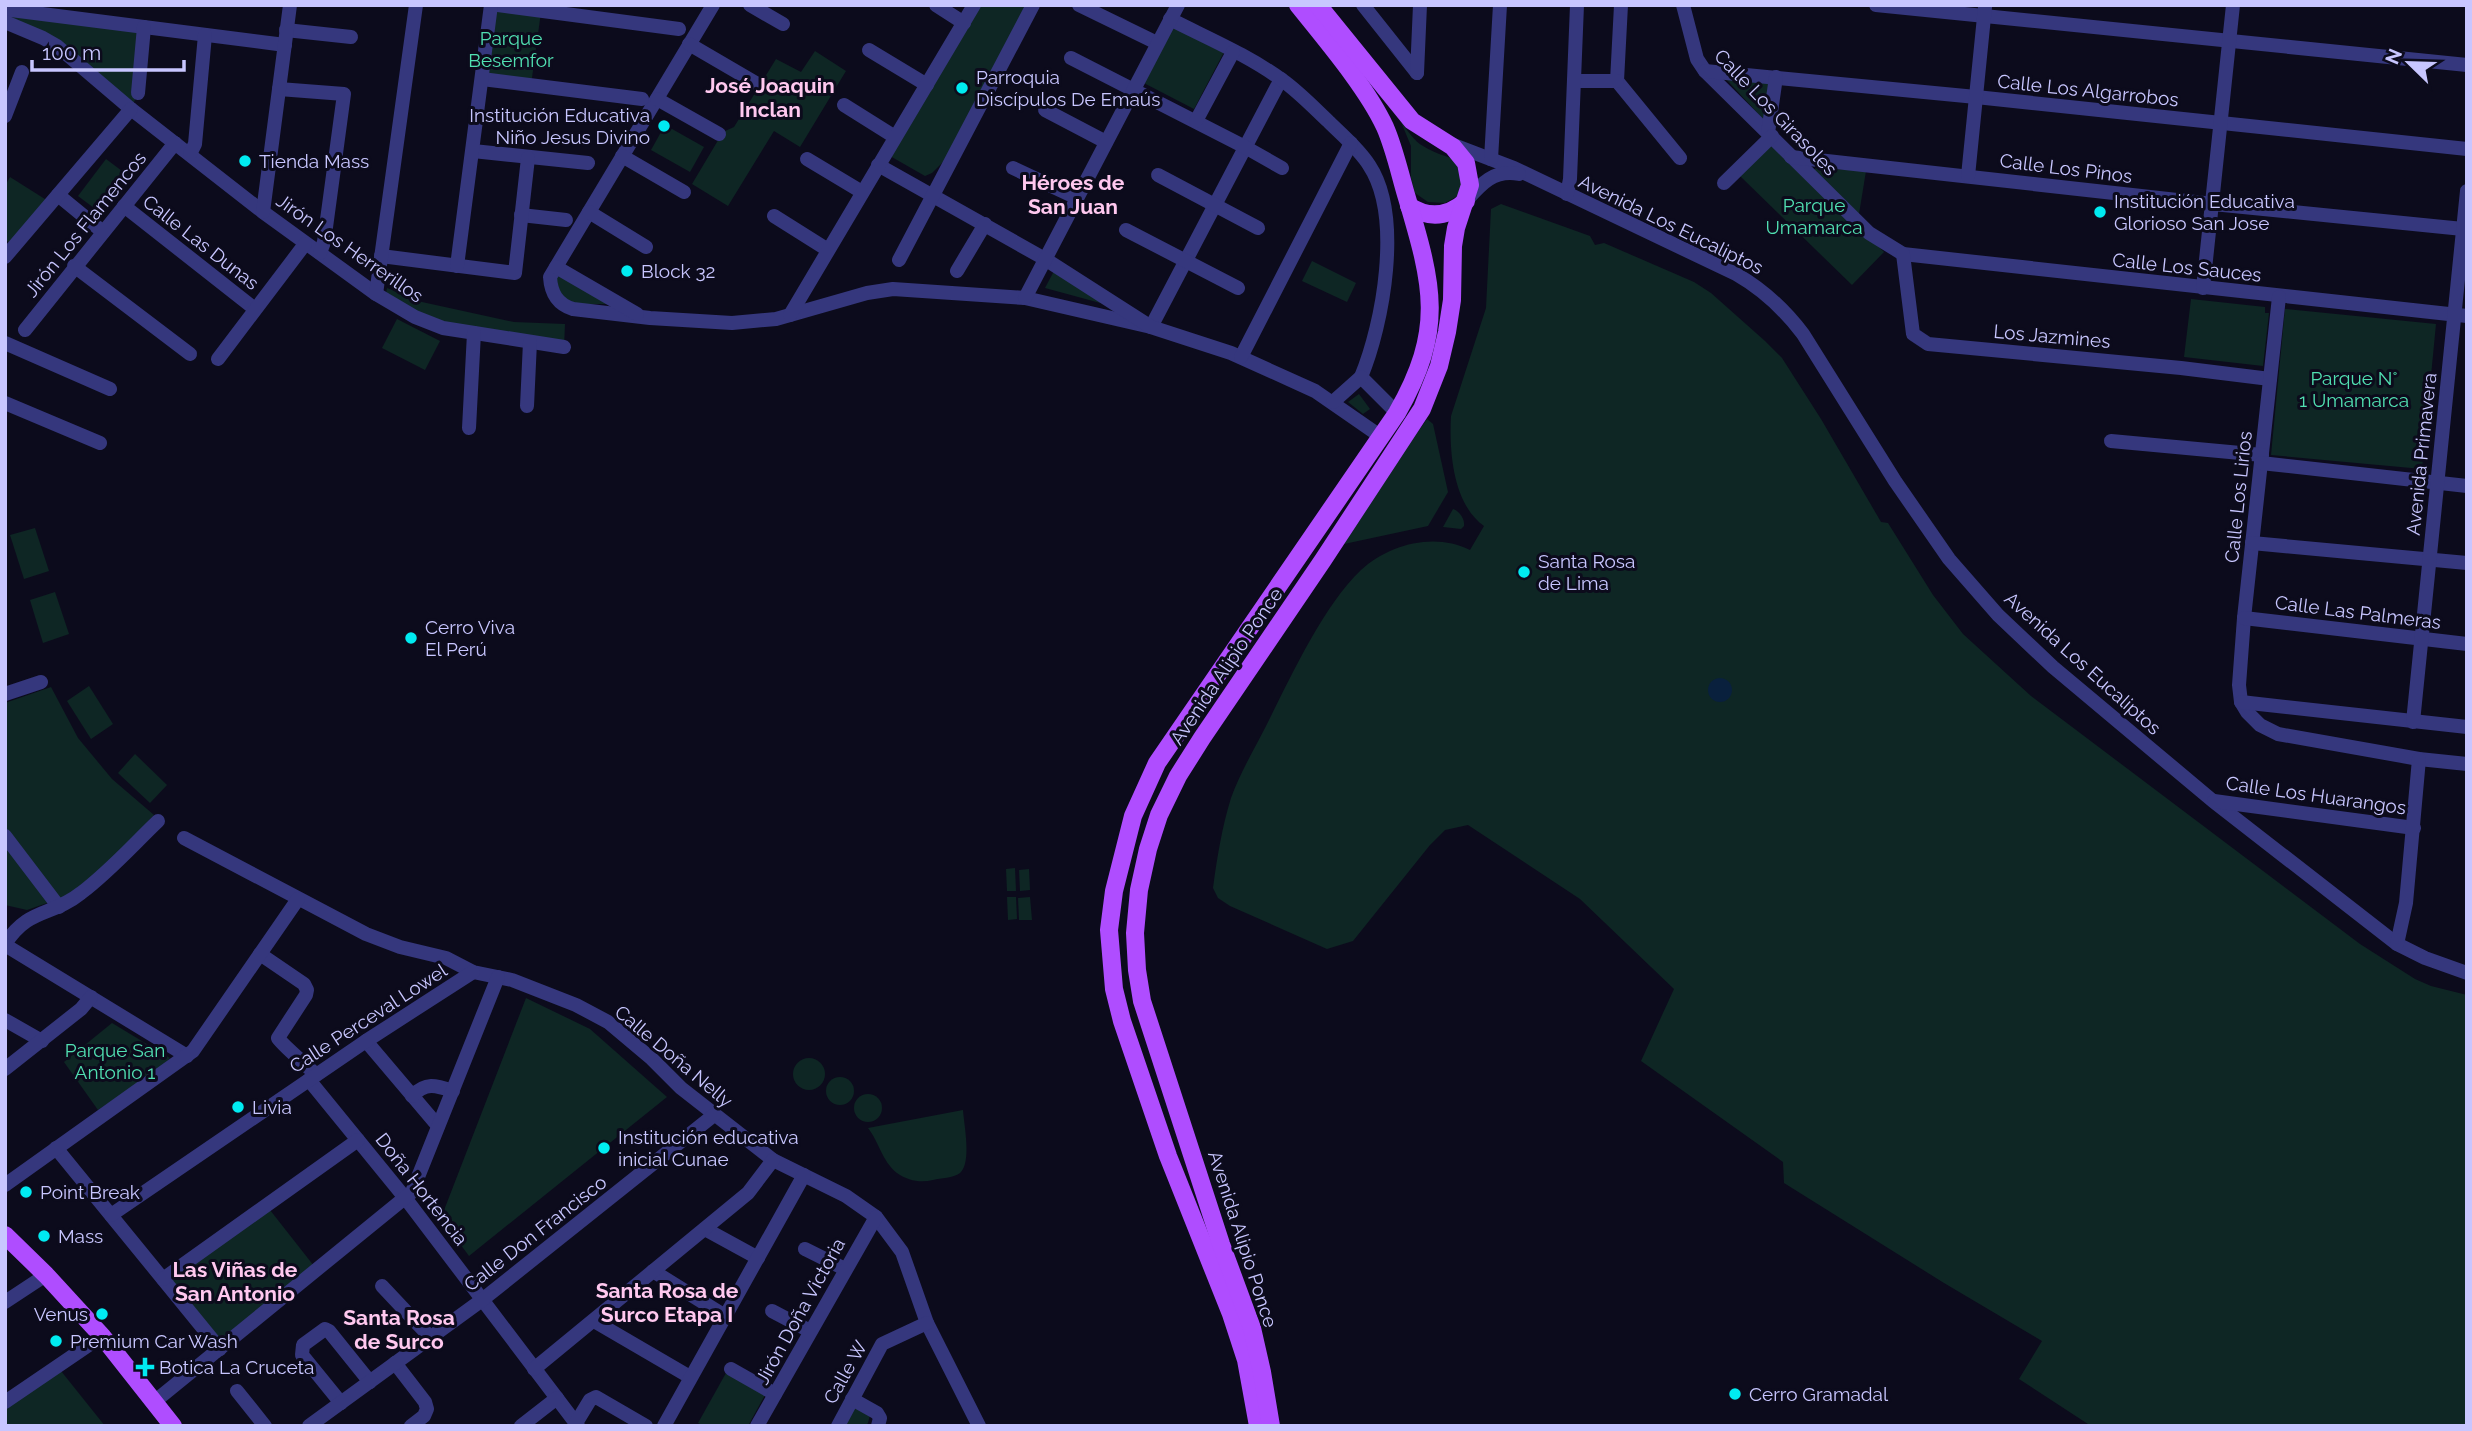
<svg xmlns="http://www.w3.org/2000/svg" width="2472" height="1431" font-family="Raleway,sans-serif">
<style>
.green{fill:#0e2624}
.water{fill:#09203d}
.lines{fill:none;stroke-linecap:round;stroke-linejoin:round}
.minor{stroke:#35377d;stroke-width:14}
.major{stroke:#af4dff;stroke-width:18}
.poi-dot{fill:#00ebf1;stroke:#0c0b1c;stroke-width:2.5}
.labels{text-anchor:middle;stroke-width:6;stroke-linejoin:round;paint-order:stroke}
.park-label{font-size:19px;fill:#51e0b2;stroke:#0c0b1c}
.poi-label{font-size:19px;fill:#c8c6ff;stroke:#0c0b1c;text-anchor:start}
.street-label{font-size:19px;fill:#c8c6ff;stroke:#0c0b1c}
.neighbourhood-label{font-size:21px;font-weight:bold;fill:#ffc8ef;stroke:#0c0b1c}
</style>
<rect width="100%" height="100%" fill="#0c0b1c"/>
<g class="green">
<path d="M491 5 541 12 531 85 482 79Z"/>
<path d="M977 5H1027L944 161 932 173 925 176 890 156Z"/>
<path d="M5 11 144 27 138 93 131 109 57 46 5 22Z"/>
<path d="M1170 24 1224 52 1194 109 1140 81Z"/>
<path d="M815 51 846 71 800 147 774 131 728 206 692 184 723 132 734 127 776 59 801 72Z"/>
<path d="M1727 77 1769 81 1764 120 1727 80Z"/>
<path d="M1401 122C1408 131 1414 141 1423 146 1455 165 1463 149 1461 194L1445 203 1428 202 1415 193 1411 178V146Z"/>
<path d="M665 125 704 147 690 172 651 150Z"/>
<path d="M1771 142 1884 252 1852 285 1739 175Z"/>
<path d="M106 159 130 177 102 214 78 196Z"/>
<path d="M1816 168 1866 171 1859 214 1814 170Z"/>
<path d="M10 177 48 201 15 245 5 240V186Z"/>
<path d="M1501 204 1590 236 1595 245 1604 243 1694 282 1711 293 1765 341 1782 358 1821 419 1881 522 1888 523 1933 595 1963 634 2031 696 2360 944 2415 979 2431 986 2467 995V1426H2091L2019 1379 2042 1341 1944 1283 1784 1183 1783 1162 1641 1061 1674 989 1580 899 1468 825 1445 830 1430 845 1353 941 1327 949 1230 906 1218 898 1213 888C1217 858 1222 827 1231 798 1241 770 1258 743 1271 716 1293 672 1325 604 1361 570 1389 544 1435 532 1470 550L1484 526C1453 504 1449 452 1451 416L1486 308 1491 209Z"/>
<path d="M1312 261 1356 283 1347 302 1302 281Z"/>
<path d="M560 271 610 304H577L561 296 555 276Z"/>
<path d="M1054 271 1115 307 1045 288Z"/>
<path d="M387 288 422 302 514 322 565 324 564 347 443 328 385 299Z"/>
<path d="M2191 299 2265 307V313H2269L2263 366 2184 357Z"/>
<path d="M2285 309 2436 324 2422 469 2271 455Z"/>
<path d="M397 319 440 341 425 370 382 348Z"/>
<path d="M1359 394 1370 409 1363 414 1348 402Z"/>
<path d="M1427 419 1433 424 1448 492 1428 526 1344 544 1342 539Z"/>
<path d="M1453 509C1460 511 1465 520 1464 526L1461 529 1443 527Z"/>
<path d="M35 528 49 571 24 579 10 535Z"/>
<path d="M55 592 69 634 43 643 30 600Z"/>
<path d="M89 686 113 724 91 739 67 701Z"/>
<path d="M51 687 78 738 112 779 154 815C123 847 95 879 57 901L5 832V703Z"/>
<path d="M135 754 167 785 150 803 118 773Z"/>
<path d="M5 847 48 901 47 903 27 910 5 905Z"/>
<path d="M1015 868 1016 891H1007L1006 869Z"/>
<path d="M1029 869 1030 890 1020 891 1019 870Z"/>
<path d="M1007 897H1016L1017 919 1008 920Z"/>
<path d="M1030 897 1032 920H1019L1018 898Z"/>
<path d="M526 998 590 1029 667 1097 469 1256 441 1218Z"/>
<path d="M112 1023 170 1058 161 1068 98 1110 64 1062Z"/>
<circle cx="809" cy="1074" r="16"/>
<circle cx="840" cy="1091" r="14"/>
<circle cx="868" cy="1108" r="14"/>
<path d="M963 1110C964 1125 972 1163 960 1173 953 1178 941 1178 933 1180 921 1183 908 1181 897 1173 882 1161 879 1142 868 1128Z"/>
<path d="M270 1210 314 1266 219 1341 169 1278Z"/>
<path d="M61 1371 105 1426H5V1408Z"/>
<path d="M726 1373 765 1395 748 1426H704L698 1423Z"/>
<path d="M853 1407 870 1415 868 1423 865 1426H839Z"/>
</g>
<circle class="water" cx="1720" cy="690" r="12"/>
<g class="lines">
<g class="minor">
<path d="M498 5 679 29"/>
<path d="M713 5 550 277C551 293 557 304 573 309L650 318 732 323 776 319 867 293 893 289 1025 298 1151 327 1281 79"/>
<path d="M750 5 783 24"/>
<path d="M936 5 964 23"/>
<path d="M1079 5 1157 43"/>
<path d="M1363 5 1417 73"/>
<path d="M1621 5 1617 81 1680 158"/>
<path d="M1683 5 1697 59 1705 71 1869 233 1903 254 2467 316"/>
<path d="M1876 5 2467 65"/>
<path d="M5 11 11 10 285 45"/>
<path d="M1170 19C1207 38 1248 55 1282 80 1299 92 1314 108 1329 122 1343 136 1359 149 1369 165 1403 216 1383 324 1361 377L1397 413"/>
<path d="M5 22 43 38 57 46 131 109 263 212 376 294 415 317 443 328 564 347"/>
<path d="M286 30 351 37"/>
<path d="M689 44 761 86"/>
<path d="M869 50 927 85"/>
<path d="M1071 58 1245 147 1282 168"/>
<path d="M1705 71 1976 97 2467 149"/>
<path d="M1417 73 1420 5"/>
<path d="M482 79 642 99"/>
<path d="M1574 81H1617"/>
<path d="M279 89 344 94 324 242 320 253"/>
<path d="M138 93 144 27"/>
<path d="M657 99 719 134"/>
<path d="M844 105 895 137"/>
<path d="M1045 110 1106 142"/>
<path d="M5 116 22 72"/>
<path d="M1196 121 1233 52"/>
<path d="M1768 133 1776 77"/>
<path d="M1451 144 1514 168 1736 274C1764 290 1784 309 1803 334L1895 481 1949 559 1998 615 2053 667 2213 801 2397 944 2425 958 2467 973"/>
<path d="M473 151 588 163"/>
<path d="M190 154 195 144 205 35"/>
<path d="M622 156 684 192"/>
<path d="M1791 157 2213 204 2463 229"/>
<path d="M807 159 862 192"/>
<path d="M1491 159 1500 5"/>
<path d="M878 165 1045 259 1151 327 1231 353 1315 391 1380 436"/>
<path d="M1013 168 1077 198"/>
<path d="M1158 175 1258 228"/>
<path d="M1968 176 1985 7"/>
<path d="M1724 183 1772 136"/>
<path d="M1567 194 1570 179 1577 5"/>
<path d="M58 195 103 232"/>
<path d="M1466 201C1481 184 1494 169 1519 174"/>
<path d="M124 206 255 309"/>
<path d="M263 212 290 5"/>
<path d="M589 212 646 247"/>
<path d="M521 215 566 220"/>
<path d="M774 216 828 250"/>
<path d="M1126 230 1238 288"/>
<path d="M1903 254 1913 334 1928 344 2181 368 2270 379"/>
<path d="M381 256 515 273 528 158"/>
<path d="M5 257 131 109"/>
<path d="M899 260 1033 5"/>
<path d="M74 266 190 354"/>
<path d="M457 266 491 5"/>
<path d="M556 267 637 314"/>
<path d="M957 271 985 224"/>
<path d="M2203 288 2233 5"/>
<path d="M376 294 416 5"/>
<path d="M2279 297 2244 618 2239 685 2241 702 2247 712 2260 725 2278 734 2419 759 2467 764"/>
<path d="M1025 298 1178 5"/>
<path d="M790 315 974 5"/>
<path d="M25 330 175 143"/>
<path d="M5 343 110 389"/>
<path d="M1241 357 1351 143"/>
<path d="M218 359 305 244"/>
<path d="M1333 402 1361 377"/>
<path d="M5 403 100 443"/>
<path d="M527 406 530 342"/>
<path d="M469 428 474 333"/>
<path d="M2111 441 2262 455"/>
<path d="M2261 463 2467 486"/>
<path d="M2252 543 2467 563"/>
<path d="M2244 618 2467 644"/>
<path d="M5 694 41 682"/>
<path d="M2241 702 2467 727"/>
<path d="M2413 722 2467 191"/>
<path d="M2214 801 2414 828"/>
<path d="M5 836 59 907"/>
<path d="M184 838 366 934 400 947 446 958 473 972 512 980 576 1005 608 1022 652 1059 681 1088 773 1160 846 1196 876 1217 902 1252 927 1323 979 1426"/>
<path d="M5 944C29 907 51 917 81 893 109 872 133 845 158 821"/>
<path d="M2397 944 2406 903 2419 759"/>
<path d="M5 945 187 1056"/>
<path d="M260 954 304 984 307 990 306 995 278 1038C281 1044 309 1067 316 1075"/>
<path d="M5 1020 42 1041"/>
<path d="M366 1041 438 1126"/>
<path d="M5 1069 81 1009 91 997"/>
<path d="M309 1080 406 1199 578 1426"/>
<path d="M412 1096C426 1082 435 1085 453 1091"/>
<path d="M56 1148 220 1349"/>
<path d="M5 1185 193 1051 298 899"/>
<path d="M111 1215 366 1041 473 972"/>
<path d="M705 1229 758 1258"/>
<path d="M805 1249 845 1269"/>
<path d="M653 1271 725 1316"/>
<path d="M163 1279 358 1140"/>
<path d="M382 1286 430 1337"/>
<path d="M5 1302 46 1275"/>
<path d="M772 1311 810 1331"/>
<path d="M594 1321 690 1377"/>
<path d="M395 1363 425 1402 427 1409 424 1416 411 1426"/>
<path d="M534 1369 748 1193 773 1160"/>
<path d="M731 1369 775 1394"/>
<path d="M237 1391 265 1426"/>
<path d="M852 1399 877 1413 880 1418 878 1426"/>
<path d="M5 1402 102 1336"/>
<path d="M154 1402 412 1192 498 977"/>
<path d="M341 1403 302 1355 303 1345 325 1329 329 1331 370 1382"/>
<path d="M576 1423 590 1400 596 1397 646 1426"/>
<path d="M309 1426 482 1300 714 1115"/>
<path d="M521 1426 557 1398"/>
<path d="M664 1426 804 1175"/>
<path d="M757 1426 876 1217"/>
<path d="M838 1426 882 1344 927 1323"/>
</g>
<g class="major">
<path d="M1409 206C1429 219 1448 217 1466 201"/>
<path d="M5 1235 46 1275 102 1336 173 1426"/>
<path d="M1258 1426 1246 1360 1231 1314 1168 1156 1122 1021 1114 989 1109 930 1114 891 1133 816 1157 763 1397 413C1445 329 1433 286 1407 198 1400 175 1395 150 1385 127 1367 88 1326 40 1298 5"/>
<path d="M1271 1426 1262 1372 1252 1328 1221 1244 1142 1001 1137 970 1135 933 1139 890 1148 849 1159 815 1178 776 1202 738 1323 560 1422 409 1439 366 1447 332 1452 300 1453 246 1456 228 1470 185 1466 163 1453 147 1412 121 1318 5"/>
</g>
</g>
<g class="poi-dot">
<circle cx="962" cy="88" r="7"/>
<circle cx="664" cy="126" r="7"/>
<circle cx="245" cy="161" r="7"/>
<circle cx="2100" cy="212" r="7"/>
<circle cx="627" cy="271" r="7"/>
<circle cx="1524" cy="572" r="7"/>
<circle cx="411" cy="638" r="7"/>
<circle cx="238" cy="1107" r="7"/>
<circle cx="604" cy="1148" r="7"/>
<circle cx="26" cy="1192" r="7"/>
<circle cx="44" cy="1236" r="7"/>
<circle cx="102" cy="1314" r="7"/>
<circle cx="56" cy="1341" r="7"/>
<path d="M141.5 1356.5h7v7h7v7h-7v7h-7v-7h-7v-7h7z"/>
<circle cx="1735" cy="1394" r="7"/>
</g>
<g class="labels">
<g class="park-label">
<text x="511" y="45">Parque<tspan x="511" dy="22">Besemfor</tspan></text>
<text x="1814" y="212">Parque<tspan x="1814" dy="22">Umamarca</tspan></text>
<text x="2354" y="385">Parque N°<tspan x="2354" dy="22">1 Umamarca</tspan></text>
<text x="115" y="1057">Parque San<tspan x="115" dy="22">Antonio 1</tspan></text>
</g>
<g class="poi-label">
<text x="976" y="84">Parroquia<tspan x="976" dy="22">Discípulos De Emaús</tspan></text>
<text x="650" y="122" text-anchor="end">Institución Educativa<tspan x="650" dy="22">Niño Jesus Divino</tspan></text>
<text x="259" y="168">Tienda Mass</text>
<text x="2114" y="208">Institución Educativa<tspan x="2114" dy="22">Glorioso San Jose</tspan></text>
<text x="641" y="278">Block 32</text>
<text x="1538" y="568">Santa Rosa<tspan x="1538" dy="22">de Lima</tspan></text>
<text x="425" y="634">Cerro Viva<tspan x="425" dy="22">El Perú</tspan></text>
<text x="252" y="1114">Livia</text>
<text x="618" y="1144">Institución educativa<tspan x="618" dy="22">inicial Cunae</tspan></text>
<text x="40" y="1199">Point Break</text>
<text x="58" y="1243">Mass</text>
<text x="88" y="1321" text-anchor="end">Venus</text>
<text x="70" y="1348">Premium Car Wash</text>
<text x="159" y="1374">Botica La Cruceta</text>
<text x="1749" y="1401">Cerro Gramadal</text>
</g>
<g class="street-label">
<text transform="translate(2088 90) rotate(6)" y="7">Calle Los Algarrobos</text>
<text transform="translate(1776 112) rotate(46)" y="7">Calle Los Girasoles</text>
<text transform="translate(2066 168) rotate(7)" y="7">Calle Los Pinos</text>
<text transform="translate(85 224) rotate(-51)" y="7">Jirón Los Flamencos</text>
<text transform="translate(1671 224) rotate(26)" y="7">Avenida Los Eucaliptos</text>
<text transform="translate(201 242) rotate(38)" y="7">Calle Las Dunas</text>
<text transform="translate(350 248) rotate(35)" y="7">Jirón Los Herrerillos</text>
<text transform="translate(2187 267) rotate(6)" y="7">Calle Los Sauces</text>
<text transform="translate(2052 336) rotate(5)" y="7">Los Jazmines</text>
<text transform="translate(2421 454) rotate(-84)" y="7">Avenida Primavera</text>
<text transform="translate(2238 497) rotate(-84)" y="7">Calle Los Lirios</text>
<text transform="translate(2358 612) rotate(7)" y="7">Calle Las Palmeras</text>
<text transform="translate(2083 663) rotate(42)" y="7">Avenida Los Eucaliptos</text>
<text transform="translate(1226 666) rotate(-56)" y="7">Avenida Alipio Ponce</text>
<text transform="translate(2316 795) rotate(8)" y="7">Calle Los Huarangos</text>
<text transform="translate(368 1018) rotate(-33)" y="7">Calle Perceval Lowel</text>
<text transform="translate(674 1056) rotate(40)" y="7">Calle Doña Nelly</text>
<text transform="translate(422 1189) rotate(52)" y="7">Doña Hortencia</text>
<text transform="translate(535 1233) rotate(-38)" y="7">Calle Don Francisco</text>
<text transform="translate(1243 1239) rotate(72)" y="7">Avenida Alipio Ponce</text>
<text transform="translate(800 1311) rotate(-61)" y="7">Jirón Doña Victoria</text>
<text transform="translate(845 1372) rotate(-61)" y="7">Calle W</text>
</g>
<g class="neighbourhood-label">
<text x="770" y="93">José Joaquin<tspan x="770" dy="24">Inclan</tspan></text>
<text x="1073" y="190">Héroes de<tspan x="1073" dy="24">San Juan</tspan></text>
<text x="235" y="1277">Las Viñas de<tspan x="235" dy="24">San Antonio</tspan></text>
<text x="667" y="1298">Santa Rosa de<tspan x="667" dy="24">Surco Etapa I</tspan></text>
<text x="399" y="1325">Santa Rosa<tspan x="399" dy="24">de Surco</tspan></text>
</g>
</g>
<rect width="2472" height="1431" fill="none" stroke="#c8c6ff" stroke-width="14"/>
<g transform="translate(2409 63) rotate(293)" stroke="#0c0b1c" stroke-width="5" paint-order="stroke">
<path d="M0-5L12 26L0 18L-12 26Z" fill="#c8c6ff"/>
<text y="-10" font-size="19" font-weight="bold" text-anchor="middle" fill="#c8c6ff">N</text>
</g>
<path d="M32 60v10h152v-10" fill="none" stroke="#c8c6ff" stroke-width="3.5"/>
<text x="42" y="60" font-size="21" fill="#c8c6ff" stroke="#0c0b1c" stroke-width="5" paint-order="stroke">100 m</text>
</svg>
